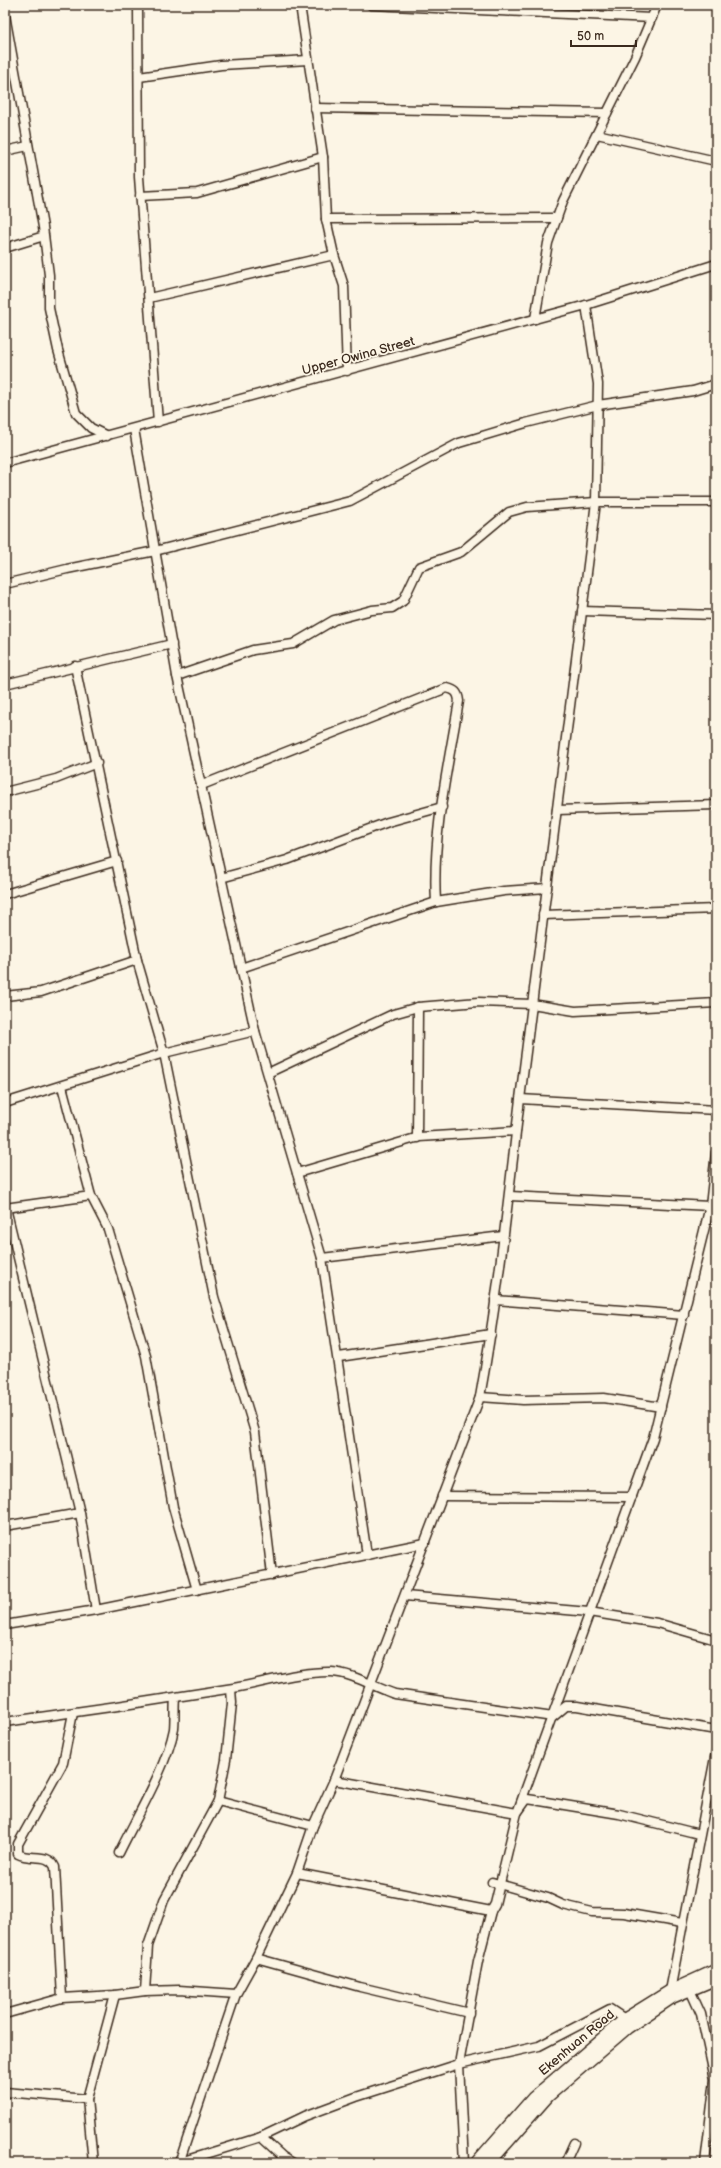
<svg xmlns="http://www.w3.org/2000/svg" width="721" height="2168" font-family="'Balsamiq Sans',sans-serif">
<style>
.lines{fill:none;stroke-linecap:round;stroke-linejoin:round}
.street-casing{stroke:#3b2a1e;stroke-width:11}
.secondary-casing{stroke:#3b2a1e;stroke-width:14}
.street{stroke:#fcf5e5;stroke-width:8}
.secondary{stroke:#fcf5e5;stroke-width:11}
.labels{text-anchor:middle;stroke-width:3.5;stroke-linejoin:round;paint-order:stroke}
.street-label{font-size:13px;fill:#3b2a1e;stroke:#fcf5e5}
</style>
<rect width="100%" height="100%" fill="#fcf5e5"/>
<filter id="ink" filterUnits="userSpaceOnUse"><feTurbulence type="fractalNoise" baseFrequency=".025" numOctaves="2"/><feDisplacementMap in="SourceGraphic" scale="8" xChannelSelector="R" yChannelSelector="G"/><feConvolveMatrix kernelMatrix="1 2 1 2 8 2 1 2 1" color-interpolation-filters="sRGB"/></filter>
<g filter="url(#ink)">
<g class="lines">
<g class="street-casing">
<g id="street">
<path d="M138 5 139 177 158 422"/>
<path d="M300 5 323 157 326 219 334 255 344 286 347 371"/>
<path d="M371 5 652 18"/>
<path d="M5 15 43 227 49 275V308L58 350 76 413 91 428 107 436"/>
<path d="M139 77 221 65 308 60"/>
<path d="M315 108 607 113"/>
<path d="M597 134 716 161"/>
<path d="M5 151 28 146"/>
<path d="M140 196 197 193 323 157"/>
<path d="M326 219 557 218"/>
<path d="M5 248 44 236"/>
<path d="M149 298 334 255"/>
<path d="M535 319 548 243 563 201 635 57 657 5"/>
<path d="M134 429 177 676 255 1031 322 1258 367 1555"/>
<path d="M5 463 586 305 716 264"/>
<path d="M5 584 67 569 155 551 350 501 459 443 526 423 598 405 693 391 716 384"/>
<path d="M582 611 716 615"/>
<path d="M75 666 137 960 164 1053 214 1297 255 1432 272 1575"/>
<path d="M177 676 253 650 293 644 334 620 372 610 392 608 403 601 419 567 461 552 509 512 527 507 596 502H716"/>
<path d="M5 684 172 644"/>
<path d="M202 785 447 688C455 690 458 692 459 701 448 767 432 835 436 902"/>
<path d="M5 792 56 779 97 763"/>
<path d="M557 810 716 805"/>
<path d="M221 878 287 860 388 822 442 807"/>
<path d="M5 894 117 861"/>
<path d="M543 915 716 909"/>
<path d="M241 968 436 902 504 891 547 888"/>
<path d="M5 996 41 992 137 960"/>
<path d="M268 1073 393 1014 418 1007 478 1002 532 1004 575 1011 716 1003"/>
<path d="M62 1086 91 1196 108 1229 146 1356 173 1507 197 1590"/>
<path d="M520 1099 716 1110"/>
<path d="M5 1103 164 1053 255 1031"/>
<path d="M417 1138 418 1007"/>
<path d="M297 1173 419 1137 516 1131"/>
<path d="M510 1196 710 1206"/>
<path d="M5 1208 91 1196"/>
<path d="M6 1208 80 1513 96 1610"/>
<path d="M322 1258 503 1236"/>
<path d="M495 1300 684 1315"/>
<path d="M339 1357 491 1334"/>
<path d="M480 1397 523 1400 604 1398 661 1407"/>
<path d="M442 1496 632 1497"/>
<path d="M5 1526 80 1513"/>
<path d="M405 1596 589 1612 657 1623 716 1640"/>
<path d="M5 1625 96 1610 425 1543"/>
<path d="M5 1722C79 1712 153 1701 227 1689 262 1684 297 1671 332 1672 352 1673 376 1688 395 1694L553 1717 566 1706H577L716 1730"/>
<path d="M334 1780 517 1813 527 1799 534 1800 619 1814 699 1834"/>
<path d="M218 1801 313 1826"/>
<path d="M119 1853C136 1818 167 1766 174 1729 175 1719 174 1708 175 1698"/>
<path d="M297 1873 491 1911"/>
<path d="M492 1882 548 1898 563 1905 592 1912 624 1913 682 1923"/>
<path d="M256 1958 360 1987 469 2013"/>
<path d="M690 1990 701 2014 715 2079 705 2163"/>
<path d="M145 1991 148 1946 164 1900 218 1801 226 1760 232 1703 231 1689"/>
<path d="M670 1991 716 1752"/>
<path d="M62 1998 55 1867C48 1852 31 1861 18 1854V1844L63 1763 73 1713"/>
<path d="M5 2014 62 1998 115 1995 145 1991 179 1990 236 1994"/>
<path d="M5 2092 87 2099"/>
<path d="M261 2137 283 2157 293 2163"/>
<path d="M93 2163 87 2099 115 1995"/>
<path d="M177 2163 261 2137 305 2116 356 2097 459 2064 539 2046 610 2009 625 2019"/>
<path d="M179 2163 236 1994 256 1958 297 1873 313 1826 334 1780 480 1397C498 1298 508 1199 520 1099L596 502 598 384 586 305"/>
<path d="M464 2163 459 2064 478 1961 491 1911 495 1904 517 1813 653 1438 710 1206 716 1152"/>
<path d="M565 2163 574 2143"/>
</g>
</g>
<g class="secondary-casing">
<g id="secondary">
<path d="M476 2163 533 2098 625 2019 670 1991 716 1970"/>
<path d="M489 2163 548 2096 627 2028 673 1997 716 1979"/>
</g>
</g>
<use href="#street" class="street"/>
<use href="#secondary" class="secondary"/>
</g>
</g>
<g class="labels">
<g class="street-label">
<text transform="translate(358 355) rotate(-15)" y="5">Upper Owina Street</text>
<text transform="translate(576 2042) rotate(-40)" y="5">Ekenhuan Road</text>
</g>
</g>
<rect width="721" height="2168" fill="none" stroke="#fcf5e5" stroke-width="20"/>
<rect x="10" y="10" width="701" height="2148" fill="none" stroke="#3b2a1e" stroke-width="1.5" filter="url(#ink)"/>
<path d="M571 40v6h65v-6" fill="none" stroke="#3b2a1e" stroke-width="2"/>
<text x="577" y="40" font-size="12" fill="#3b2a1e" stroke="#fcf5e5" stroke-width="3" paint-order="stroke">50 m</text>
</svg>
